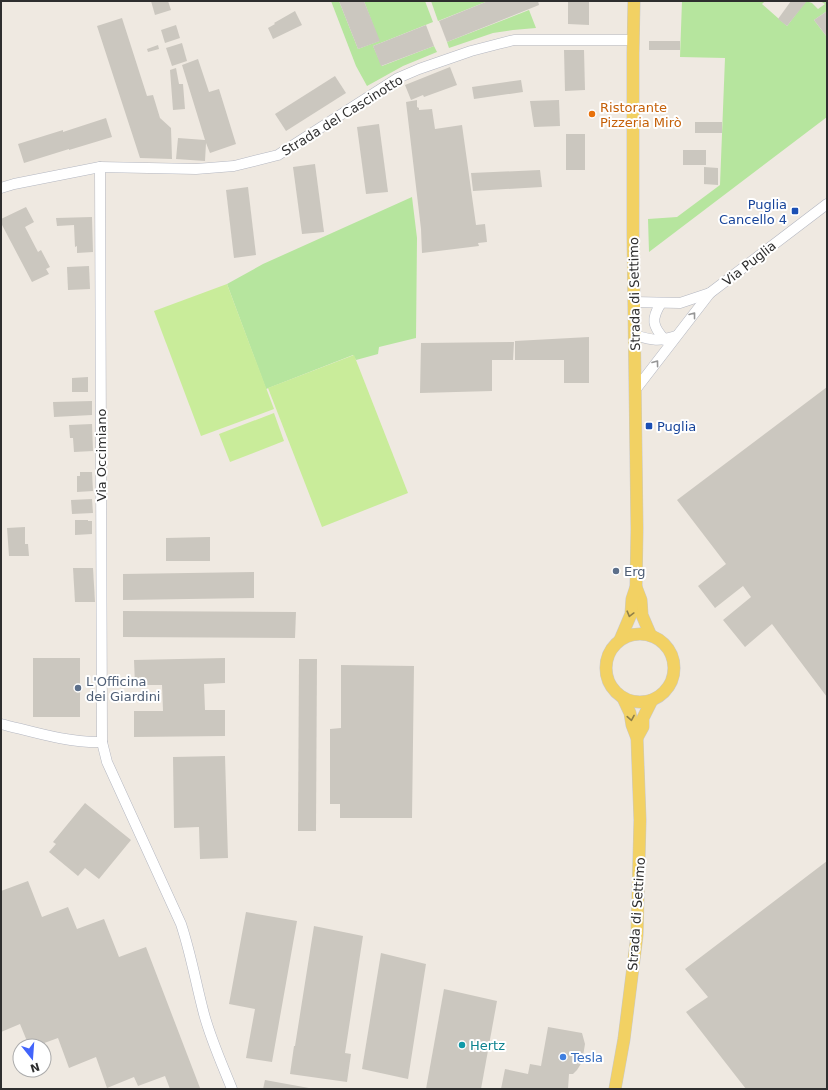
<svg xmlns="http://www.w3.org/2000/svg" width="828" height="1090" font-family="'DejaVu Sans',sans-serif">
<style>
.green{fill:#b6e59e}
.pitch{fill:#c9ec9a}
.building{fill:#cbc7bf}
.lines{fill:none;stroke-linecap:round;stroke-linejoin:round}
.minor-casing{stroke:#b4b7c1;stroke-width:11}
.major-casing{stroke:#c9c9c9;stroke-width:13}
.minor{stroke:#fff;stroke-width:10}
.major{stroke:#f2d163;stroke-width:12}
.oneway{stroke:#969696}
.oneway2{stroke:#908048}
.food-dot{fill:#e8710a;stroke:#fff;stroke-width:1.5}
.transit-dot{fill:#1a4fb4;stroke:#fff;stroke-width:1.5}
.service-dot{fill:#5c6f8a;stroke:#fff;stroke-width:1.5}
.culture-dot{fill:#0f9aa8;stroke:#fff;stroke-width:1.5}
.shop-dot{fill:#3f7fe0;stroke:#fff;stroke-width:1.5}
.labels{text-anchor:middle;stroke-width:4;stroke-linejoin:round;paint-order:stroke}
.food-label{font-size:13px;fill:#c56008;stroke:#fff;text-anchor:start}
.street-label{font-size:13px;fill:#2e2e2e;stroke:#fff}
.transit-label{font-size:13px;fill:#164399;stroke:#fff;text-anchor:end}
.service-label{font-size:13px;fill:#4e5e75;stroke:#fff;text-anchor:start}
.culture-label{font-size:13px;fill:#0d838f;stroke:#fff;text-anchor:start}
.shop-label{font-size:13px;fill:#366cbe;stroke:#fff;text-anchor:start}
</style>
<rect width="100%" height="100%" fill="#efe9e1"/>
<g class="green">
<path d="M331 1H339L358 49 379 41 364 1H425L433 22 373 46 382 66 434 46 437 52 403 66 367 86 356 66Z"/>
<path d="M431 1H488L438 21Z"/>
<path d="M682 1H765L762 4 787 26 806 1 812 3 818 9 825 4 820 1H827V11L814 20 827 37V117L649 252 648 219 677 217 720 185 725 58 680 57Z"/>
<path d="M529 10 536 28 513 30 493 33 449 48 447 42Z"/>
<path d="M412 197 417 238 416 338 379 347 378 354 356 360 353 355 266 389 227 284 263 264Z"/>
</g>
<g class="pitch">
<path d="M227 284 274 409 201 436 154 311Z"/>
<path d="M354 355 408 493 322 527 268 388Z"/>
<path d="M274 413 284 441 230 462 219 434Z"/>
</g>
<g class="building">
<path d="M151 1H168L171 10 155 15Z"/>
<path d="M339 1H364L380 41 358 49Z"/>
<path d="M488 1H538L539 5 447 42 439 21Z"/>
<path d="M568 1H589V25L568 24Z"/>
<path d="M791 1H807L787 26 778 19Z"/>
<path d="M295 11 302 25 273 39 268 28 275 24 274 23Z"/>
<path d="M827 11V37L814 20Z"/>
<path d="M122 18 147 96 153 95 160 118 171 128 172 159 140 158 97 26Z"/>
<path d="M176 25 180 38 165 43 161 30Z"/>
<path d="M426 25 434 46 381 66 373 46Z"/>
<rect x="649" y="41" width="31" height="9"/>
<path d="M182 43 187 61 172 66 166 48Z"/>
<path d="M158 45 159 49 148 52 147 49Z"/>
<path d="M564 50H584L585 90 565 91Z"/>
<path d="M198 59 209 92 219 89 236 144 210 153 206 143 205 161 176 159 178 138 205 140 182 65Z"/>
<path d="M450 67 457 85 424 97 423 95 411 100 405 85Z"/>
<path d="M176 68 179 84H183L185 109 173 110 170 70Z"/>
<path d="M335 76 346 93 286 131 275 114Z"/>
<path d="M521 80 523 92 474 99 472 87Z"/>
<path d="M417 100V107L419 108V110L432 109 435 129 462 125 476 225 485 224 487 242 478 243 479 246 422 253 421 229 406 102Z"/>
<path d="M559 100 560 126 534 127 530 101Z"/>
<path d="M106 118 112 137 69 150V149L24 163 18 144 63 130V132Z"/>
<rect x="695" y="122" width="27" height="11"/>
<path d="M379 124 388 192 366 194 357 127Z"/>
<rect x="566" y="134" width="19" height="36"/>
<rect x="683" y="150" width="23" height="15"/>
<path d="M315 164 324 232 302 234 293 167Z"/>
<path d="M704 167 718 168V185L704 184Z"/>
<path d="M540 170 542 187 473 191 471 173Z"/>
<path d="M248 187 256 255 234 258 226 190Z"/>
<path d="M26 207 34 222 25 227 38 252 41 250 50 267 46 269 49 274 32 282 1 223V219Z"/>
<path d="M92 217 93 252 77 253V246L75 247 74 225 57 226 56 218Z"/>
<path d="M89 266 90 289 68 290 67 267Z"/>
<path d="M589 337V383H564V360H515V341Z"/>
<path d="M514 342 513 360H492V391L420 393 421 343Z"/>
<path d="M88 377V392H72V378Z"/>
<path d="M827 387V697L772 624 745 647 723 620 751 597 743 586 715 608 698 586 726 564 677 500Z"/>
<path d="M92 401V415L54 417 53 402Z"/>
<path d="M92 424 93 451 74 452 73 438H70L69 425Z"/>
<path d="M80 472H92L93 491 77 492V476H80Z"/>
<path d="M92 499 93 513 72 514 71 500Z"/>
<path d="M75 520H88V521H92V534L75 535Z"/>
<path d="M25 527V544H28L29 556H9L7 528Z"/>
<path d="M210 537V561H166V538Z"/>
<path d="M73 568H93L95 602H75Z"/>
<path d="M254 572V598L123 600V574Z"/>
<path d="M123 611 296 612 295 638 123 637Z"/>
<rect x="33" y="658" width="47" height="59"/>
<path d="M225 658V683L204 684 205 710H225V736L134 737V711H163L162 685H135L134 660Z"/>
<path d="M299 659H317L316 831H298Z"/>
<path d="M341 665 414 666 412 818H340V804H330V729L341 728Z"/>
<path d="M225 756 228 858 200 859 199 827 174 828 173 757Z"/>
<path d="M85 803 131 840 99 879 85 868 78 876 49 852 56 844 53 842Z"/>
<path d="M827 861V1089H746L686 1012 708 997 685 969Z"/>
<path d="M28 881 42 917 68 907 77 929 104 919 119 957 146 947 200 1088 197 1089H170L165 1076 138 1086 134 1077 107 1088 96 1057 69 1068 58 1038 36 1046H29L20 1024 1 1032V891Z"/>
<path d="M246 912 297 921 272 1062 246 1058 255 1009 229 1004Z"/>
<path d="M314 926 363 936 345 1053 351 1054 347 1082 290 1074 294 1046H295Z"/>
<path d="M381 953 426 964 408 1079 362 1069Z"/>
<path d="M444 989 497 1001 481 1089H426Z"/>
<path d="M548 1027 582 1033 585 1044 582 1062 577 1070 573 1074H569L568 1089H501L505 1069 528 1074 530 1064 541 1066Z"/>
<path d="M265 1080 309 1088V1089H263Z"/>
</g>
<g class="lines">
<g class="minor-casing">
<g id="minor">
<path d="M100 167 102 742"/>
<path d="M1 188 14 184 100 167 196 169 234 166 278 155 398 78 419 69 471 51 498 44 514 40H633"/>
<path d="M634 302 680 303 710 293"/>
<path d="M661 303C651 319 652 326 665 340"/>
<path d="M634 335C652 340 658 342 676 336"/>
<path d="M636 389 710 293 827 204"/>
<path d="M1 724C34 732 68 743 102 742L107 762 181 924C191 954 196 984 204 1014 211 1040 222 1064 232 1089"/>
</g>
</g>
<g class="major-casing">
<g id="major">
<path d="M636 587 641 600 642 615 651 636"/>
<circle cx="640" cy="668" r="34"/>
<path d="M620 640 631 614 632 599 636 587 637 529 633 234V53L634 1"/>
<path d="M637 738 643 727V718L652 700"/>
<path d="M615 1089 624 1039 637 935 640 820 637 738 632 725 630 713 623 698"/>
</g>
</g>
<use href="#minor" class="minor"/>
<use href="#major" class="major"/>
</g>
<defs><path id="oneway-chevron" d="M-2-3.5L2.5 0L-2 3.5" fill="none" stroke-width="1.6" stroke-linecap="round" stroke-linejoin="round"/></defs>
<g class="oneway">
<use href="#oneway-chevron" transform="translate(693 315) rotate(-52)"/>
<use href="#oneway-chevron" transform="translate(656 363) rotate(-53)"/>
</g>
<g class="oneway2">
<use href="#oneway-chevron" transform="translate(630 614) rotate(105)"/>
<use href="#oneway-chevron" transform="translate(631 718) rotate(80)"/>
</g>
<circle class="food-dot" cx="592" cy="114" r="4"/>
<g class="transit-dot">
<rect x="791" y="207" width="8" height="8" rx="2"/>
<rect x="645" y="422" width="8" height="8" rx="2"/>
</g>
<g class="service-dot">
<circle cx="616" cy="571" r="4"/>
<circle cx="78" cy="688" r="4"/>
</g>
<circle class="culture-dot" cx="462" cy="1045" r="4"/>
<circle class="shop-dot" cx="563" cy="1057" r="4"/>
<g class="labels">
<g class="food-label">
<text x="600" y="112">Ristorante<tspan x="600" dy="15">Pizzeria Mirò</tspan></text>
</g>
<g class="street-label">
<text transform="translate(342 115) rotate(-32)" y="5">Strada del Cascinotto</text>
<text transform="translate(749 263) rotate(-38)" y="5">Via Puglia</text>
<text transform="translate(634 294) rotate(-91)" y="5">Strada di Settimo</text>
<text transform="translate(101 455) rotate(-90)" y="5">Via Occimiano</text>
<text transform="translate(636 914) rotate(-86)" y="5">Strada di Settimo</text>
</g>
<g class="transit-label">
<text x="787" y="209">Puglia<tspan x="787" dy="15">Cancello 4</tspan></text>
<text x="657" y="431" text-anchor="start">Puglia</text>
</g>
<g class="service-label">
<text x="624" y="576">Erg</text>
<text x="86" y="686">L'Officina<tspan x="86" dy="15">dei Giardini</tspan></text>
</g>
<g class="culture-label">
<text x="470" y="1050">Hertz</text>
</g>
<g class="shop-label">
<text x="571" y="1062">Tesla</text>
</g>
</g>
<rect width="828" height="1090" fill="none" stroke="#2e2e2e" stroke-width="4"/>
<g transform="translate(32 1058) rotate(163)"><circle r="19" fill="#ffffff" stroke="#ababab"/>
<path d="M0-3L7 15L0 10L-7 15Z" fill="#4264fb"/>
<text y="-6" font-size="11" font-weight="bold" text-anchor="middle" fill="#2e2e2e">N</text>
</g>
</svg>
